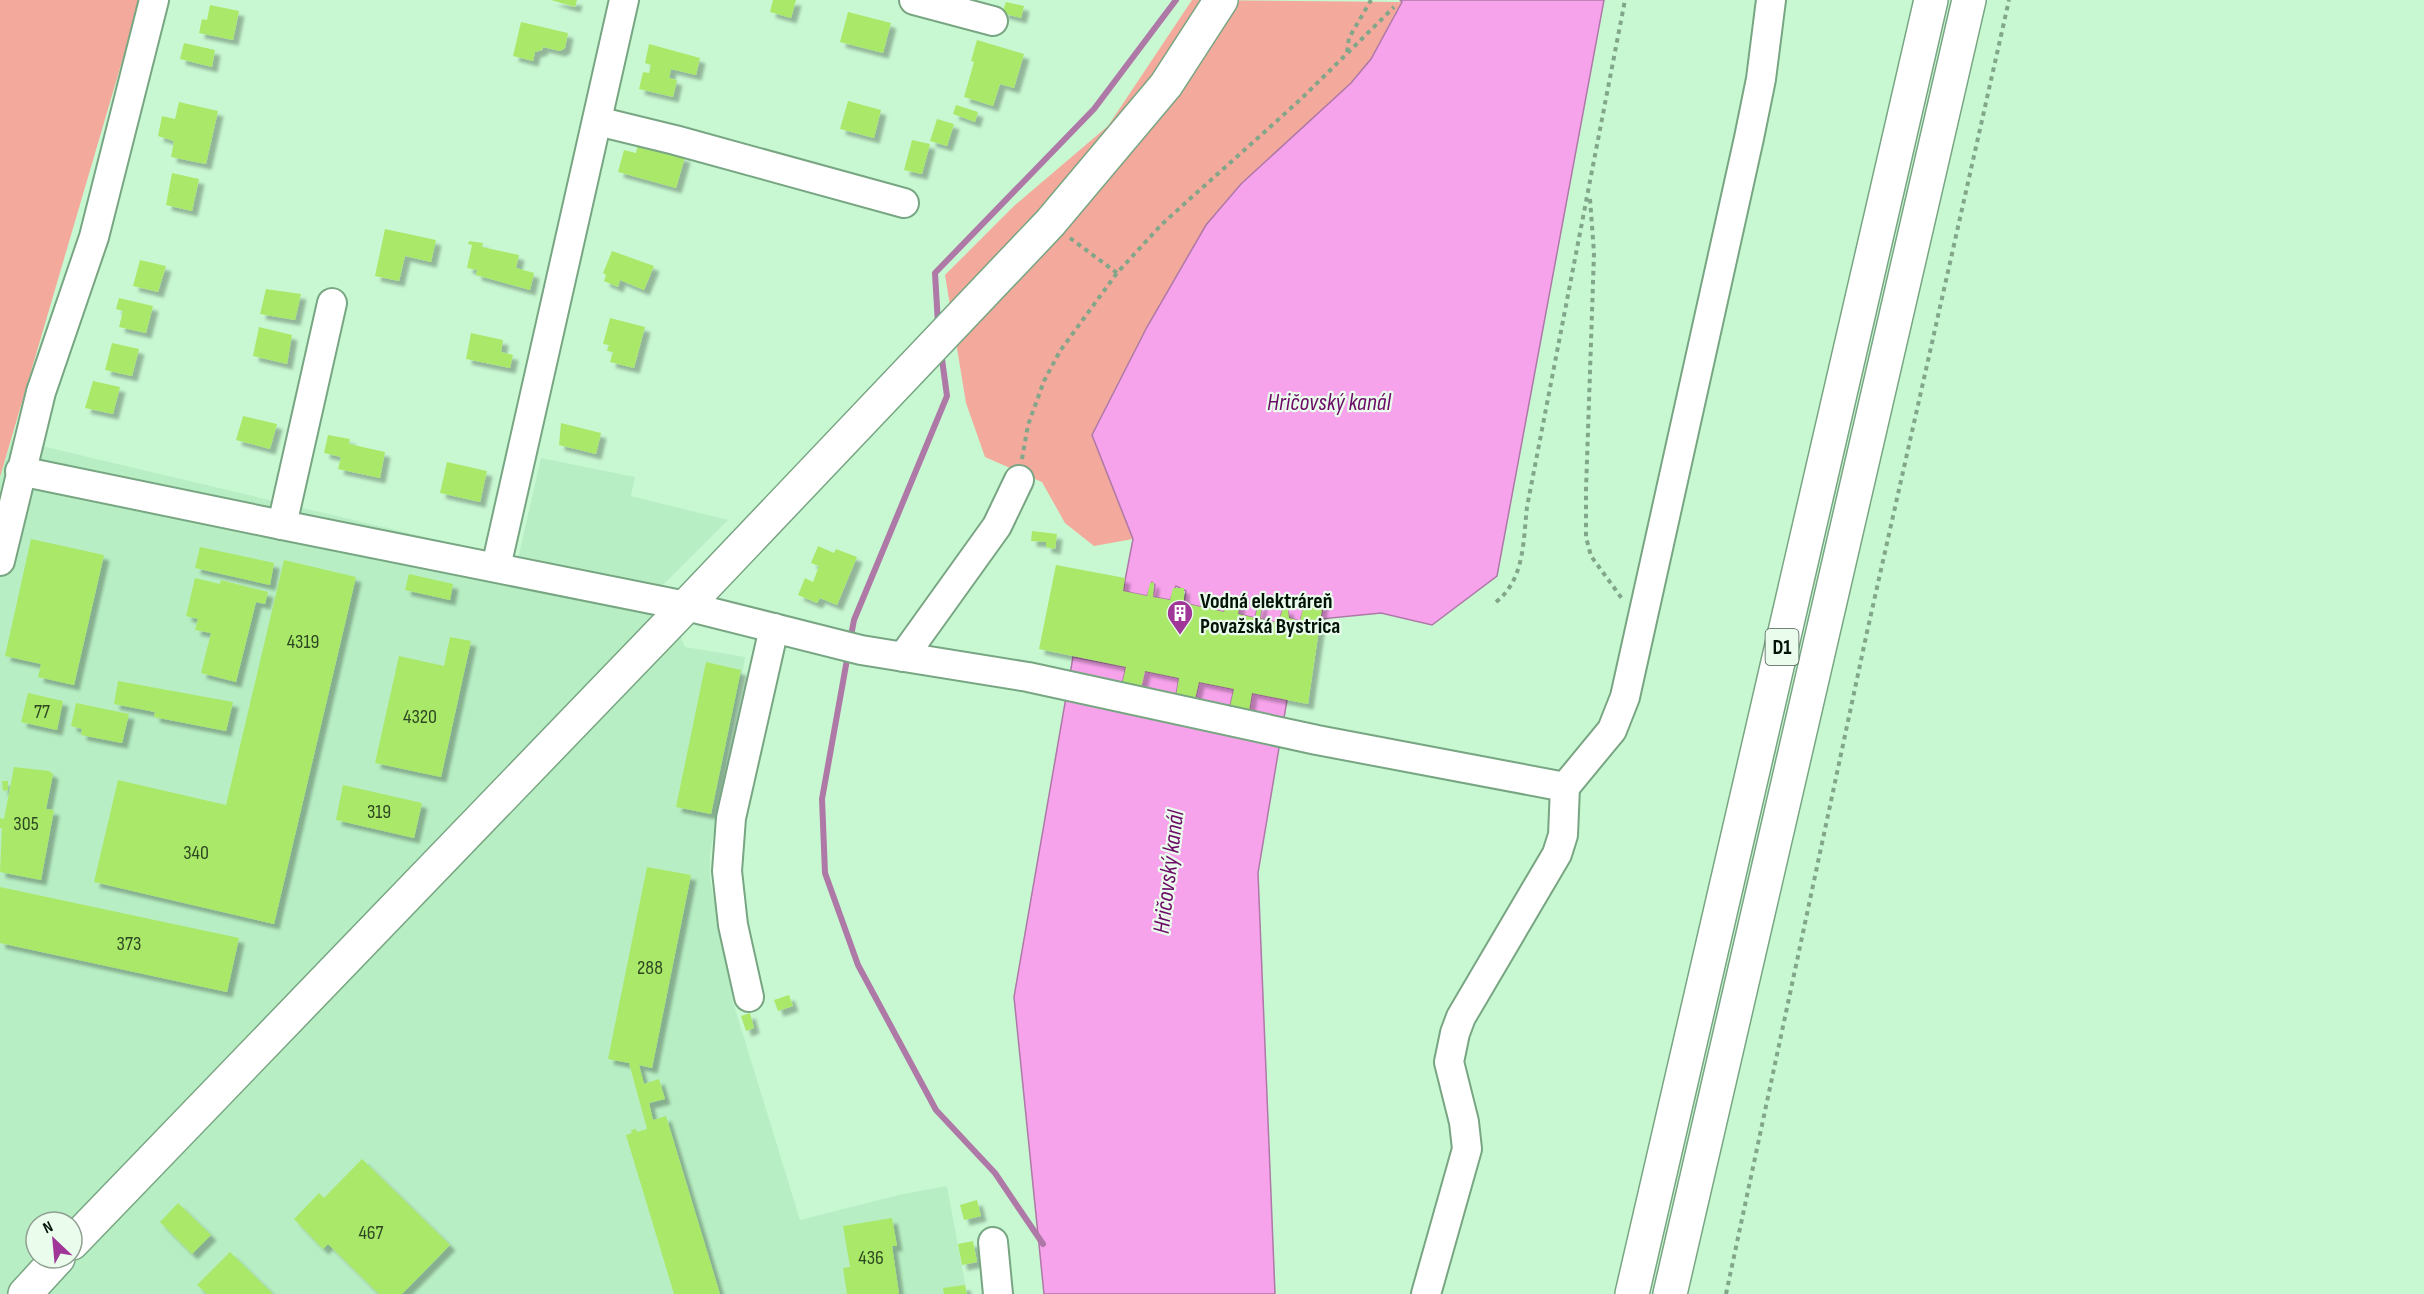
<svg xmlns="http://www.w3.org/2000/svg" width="2424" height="1294" font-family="'Sofia Sans Condensed',sans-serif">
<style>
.built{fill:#b7eec3;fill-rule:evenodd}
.green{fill:#f3a99b}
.water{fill:#f7a3ec;stroke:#ae78a7;stroke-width:1.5}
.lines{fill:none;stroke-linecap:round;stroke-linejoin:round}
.stream{stroke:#ae78a7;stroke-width:6}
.building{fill:#aae86b;filter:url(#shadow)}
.minor-casing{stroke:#78a582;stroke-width:32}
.major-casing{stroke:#78a582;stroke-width:36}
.highway-casing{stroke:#78a582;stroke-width:36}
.path{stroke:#81a689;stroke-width:4;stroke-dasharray:4.5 4.5;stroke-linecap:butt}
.minor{stroke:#fff;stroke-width:28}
.major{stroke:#fff;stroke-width:33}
.highway{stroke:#fff;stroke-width:33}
.labels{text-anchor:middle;stroke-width:4.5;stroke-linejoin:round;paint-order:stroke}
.number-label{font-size:20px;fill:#2d4820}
.shield{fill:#eafded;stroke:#48594c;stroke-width:1.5}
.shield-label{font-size:21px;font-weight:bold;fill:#031307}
.poi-label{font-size:22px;font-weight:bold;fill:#031307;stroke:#eafded;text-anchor:start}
.water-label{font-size:24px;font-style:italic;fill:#6c0b66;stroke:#eafded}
</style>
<defs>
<filter id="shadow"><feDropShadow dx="5.5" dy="5.5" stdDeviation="1.5" flood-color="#0004"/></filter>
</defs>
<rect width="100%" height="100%" fill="#c8f8d2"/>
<path class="built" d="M12 439 518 559 541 458 635 477 631 496 728 520 659 589 685 647 745 657 710 854V879L733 1002 800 1220 903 1194 947 1186 967 1294H0V477ZM36 1222H72V1258H36Z"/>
<g class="green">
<path d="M0 0H140L0 477Z"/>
<path d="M1192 0 1402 2 1371 59 1351 83 1241 184 1206 225 1147 327 1092 434 1133 539 1094 546 1065 523 1042 482 985 457 966 403 945 275 1015 205 1108 126Z"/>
</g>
<g class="water">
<path d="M1400 0H1604L1497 576 1432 625 1381 613 1321 619 1323 602 1307 598 1300 621 1289 618 1288 610 1283 609 1278 623 1260 619 1262 604 1258 605 1255 618 1238 614 1240 602 1230 597 1227 599 1224 612 1207 608 1209 597 1207 593 1201 607 1184 603 1186 591 1176 586 1170 600 1153 597 1155 585 1152 582 1147 596 1123 591 1133 539 1092 435 1147 327 1206 225 1241 184 1351 83 1371 59 1402 2Z"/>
<path d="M1073 657 1126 667 1122 684 1145 671 1179 678 1176 695 1195 699 1199 682 1234 689 1230 706 1249 710 1252 693 1287 700 1258 873 1275 1294H1044L1014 997Z"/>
</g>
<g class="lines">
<g class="stream">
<path d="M938 324 935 273 1094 109 1176 0"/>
<path d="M850 641 854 620 947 396 941 352"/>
<path d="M848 654 822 799 825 873 858 965 936 1110 995 1173 1043 1244"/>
</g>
</g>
<g class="building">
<path d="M551 0H577L575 7Z"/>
<path d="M773 0H796L791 18 770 12Z"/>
<path d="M1006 2 1024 6 1021 18 1002 13Z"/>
<path d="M210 5 239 11 233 40 199 33 202 19 207 20Z"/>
<path d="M848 12 891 23 883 53 840 42Z"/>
<path d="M521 22 568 33 565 48 560 51 543 47 542 50 535 52 533 61 513 56Z"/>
<path d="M977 40 1024 54 1014 88 1000 84 993 106 964 97 974 62 971 61Z"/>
<path d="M184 43 215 50 212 67 180 59Z"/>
<path d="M649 44 700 58 696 75 671 69 669 78 677 80 673 97 639 89 643 72 649 73 651 65 645 63Z"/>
<path d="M848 101 881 110 874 138 840 129Z"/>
<path d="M179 102 218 111 206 164 171 157 174 141 158 136 162 116 175 119Z"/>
<path d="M956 105 978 112 975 122 953 114Z"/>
<path d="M937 119 954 124 947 146 930 141Z"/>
<path d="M912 140 930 144 922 174 904 170Z"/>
<path d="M638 144 685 157 676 188 618 172 624 150 636 153Z"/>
<path d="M172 173 199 179 192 211 166 205Z"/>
<path d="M385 229 436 240 431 262 405 256 399 281 375 276Z"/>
<path d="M469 241 483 243 482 247 519 255 516 268 534 273 530 290 476 275 477 270 467 268 472 245 468 244Z"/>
<path d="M612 251 654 266 644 290 620 280 618 287 604 281 606 275 603 273Z"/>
<path d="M140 260 166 266 158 292 133 286Z"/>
<path d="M266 289 301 294 295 320 260 314Z"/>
<path d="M119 298 153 306 146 333 119 327 123 311 116 309Z"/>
<path d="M610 318 645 327 634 368 610 362 613 352 607 351 609 345 603 344Z"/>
<path d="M259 327 292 335 287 364 253 356Z"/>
<path d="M471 333 503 340 501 352 513 355 510 368 466 359Z"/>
<path d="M112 343 139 349 132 376 105 370Z"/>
<path d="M93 381 120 387 113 414 85 408Z"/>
<path d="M243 416 277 424 270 449 236 440Z"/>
<path d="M561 423 601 433 596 454 559 445Z"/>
<path d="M328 435 350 439 349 444 385 452 380 478 338 469 341 457 324 453Z"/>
<path d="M447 462 487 471 480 502 440 493Z"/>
<path d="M1032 531 1057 534 1055 549 1046 547V542L1031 541Z"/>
<path d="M31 539 104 555 74 685 38 677 41 664 5 656Z"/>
<path d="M818 546 834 553 836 549 857 557 837 605 820 598 817 603 798 595 805 578 813 582 819 566 811 563Z"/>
<path d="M200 547 274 563 270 585 195 568Z"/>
<path d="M284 560 356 577 274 924 94 882 118 780 226 805Z"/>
<path d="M1056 565 1125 578 1123 591 1147 596 1150 583 1154 582 1153 597 1170 600 1173 588H1184V603L1201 607 1206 592 1209 597 1207 608 1224 612 1227 598 1230 597 1240 602 1238 614 1255 618 1258 605 1262 604 1260 619 1278 623 1283 609H1288L1289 618 1300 621 1305 600 1323 602 1308 704 1252 693 1249 711 1230 707 1234 689 1199 682 1195 699 1176 696 1179 678 1145 671 1141 688 1122 685 1126 667 1039 649Z"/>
<path d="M409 574 453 584 450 600 405 590Z"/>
<path d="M195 578 220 584 221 580 268 592 265 604 256 602 236 682 201 673 211 633 195 630 198 619 186 616Z"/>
<path d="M450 637 471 641 441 777 375 763 399 656 444 666Z"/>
<path d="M706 662 741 670 711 814 676 807Z"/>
<path d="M118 681 233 702 226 731 154 717 155 712 114 704Z"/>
<path d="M28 693 63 701 57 730 21 722Z"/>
<path d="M76 703 129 714 122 743 81 735 82 729 71 726Z"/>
<path d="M14 767 49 771 53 774 46 809 54 810 41 880 0 872 2 828H0V818L4 819Z"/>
<path d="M2 781H8V790L3 791Z"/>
<path d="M343 785 422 803 414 838 336 820Z"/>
<path d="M647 867 691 875 652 1068 639 1065 644 1084 659 1079 665 1099 649 1103 653 1120 666 1116 720 1294H674L626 1135 632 1133 631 1130 636 1129 637 1132 647 1129 629 1063 608 1059Z"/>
<path d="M0 887 239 938 227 992 0 943Z"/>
<path d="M789 995 793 1006 778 1011 774 1000Z"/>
<path d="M750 1013 754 1028 746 1031 741 1016Z"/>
<path d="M362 1159 450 1245 402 1294H379L328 1244 323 1249 294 1219 319 1193 324 1198Z"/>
<path d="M977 1200 981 1216 964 1220 960 1205Z"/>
<path d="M178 1203 211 1235 192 1254 160 1222Z"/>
<path d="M892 1218 897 1246H892L899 1294H847L843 1268 850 1267 843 1226Z"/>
<path d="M973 1241 977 1262 962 1265 958 1244Z"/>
<path d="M230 1252 273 1294H207L197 1285Z"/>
<path d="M965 1285 967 1294H944L943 1288Z"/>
</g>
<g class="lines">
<g class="minor-casing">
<g id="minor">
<path d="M914 0 993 21"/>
<path d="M597 121 675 140 904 203"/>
<path d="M332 303 282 525 686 606 861 650 1028 677 1317 740 1565 787"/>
<path d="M20 471 282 525"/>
<path d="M0 561 41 392 94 237 154 0"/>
<path d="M496 567 624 0"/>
<path d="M903 657 997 526 1019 480"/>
<path d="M749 997 733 925 727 871 731 818 774 628"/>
<path d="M993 1242 998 1294"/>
<path d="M1426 1294 1467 1149 1464 1122 1449 1062 1455 1033 1461 1017 1557 854 1563 835 1565 787 1612 730 1625 697 1749 138 1761 79 1771 0"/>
</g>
</g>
<g class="major-casing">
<g id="major">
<path d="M72 1243 686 606 1050 223 1166 85 1221 0"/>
<path d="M25 1294 58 1258"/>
</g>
</g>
<g class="highway-casing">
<g id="highway">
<path d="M1632 1294 1931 0"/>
<path d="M1670 1294 1969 0"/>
</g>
</g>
<g class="path">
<path d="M1347 52 1349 38 1371 0"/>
<path d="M1590 199 1594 253 1586 490V537L1591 556 1623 600"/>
<path d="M1070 238 1117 273"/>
<path d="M1022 459 1028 425 1044 381 1060 351 1117 273 1162 224 1300 100 1394 7"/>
<path d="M1496 602C1525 579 1523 541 1527 507L1625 0"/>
<path d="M1726 1294 1867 632 2009 0"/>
</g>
<use href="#minor" class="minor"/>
<use href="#major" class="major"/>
<use href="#highway" class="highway"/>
</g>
<defs>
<g id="building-pin" transform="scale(1.35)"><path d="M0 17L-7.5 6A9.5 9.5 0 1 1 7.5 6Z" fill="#a03697" stroke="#eafded"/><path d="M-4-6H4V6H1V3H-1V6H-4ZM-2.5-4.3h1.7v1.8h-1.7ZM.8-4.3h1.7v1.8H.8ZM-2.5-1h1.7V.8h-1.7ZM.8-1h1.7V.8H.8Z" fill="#fff"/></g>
</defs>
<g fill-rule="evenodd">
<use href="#building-pin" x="1180" y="613"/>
</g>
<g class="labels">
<g class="number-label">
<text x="303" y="648">4319</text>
<text x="42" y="718">77</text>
<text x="420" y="723">4320</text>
<text x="379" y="818">319</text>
<text x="26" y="830">305</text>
<text x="196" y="859">340</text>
<text x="129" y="950">373</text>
<text x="650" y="974">288</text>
<text x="371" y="1239">467</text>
<text x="871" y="1264">436</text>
</g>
<rect class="shield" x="1765.5" y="629" width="33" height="36" rx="4.5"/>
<g class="shield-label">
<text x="1782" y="654">D1</text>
</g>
<g class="poi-label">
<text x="1200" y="608">Vodná elektráreň<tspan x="1200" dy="25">Považská Bystrica</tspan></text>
</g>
<g class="water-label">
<text x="1329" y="410">Hričovský kanál</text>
<text transform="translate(1168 872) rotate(-83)" y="8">Hričovský kanál</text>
</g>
</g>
<g transform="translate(54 1240) rotate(334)"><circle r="28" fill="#eafded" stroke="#8e9f91" stroke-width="1.5"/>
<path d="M0-4.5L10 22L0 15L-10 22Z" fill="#a03697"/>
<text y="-9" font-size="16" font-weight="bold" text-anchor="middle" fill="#031307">N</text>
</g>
</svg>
